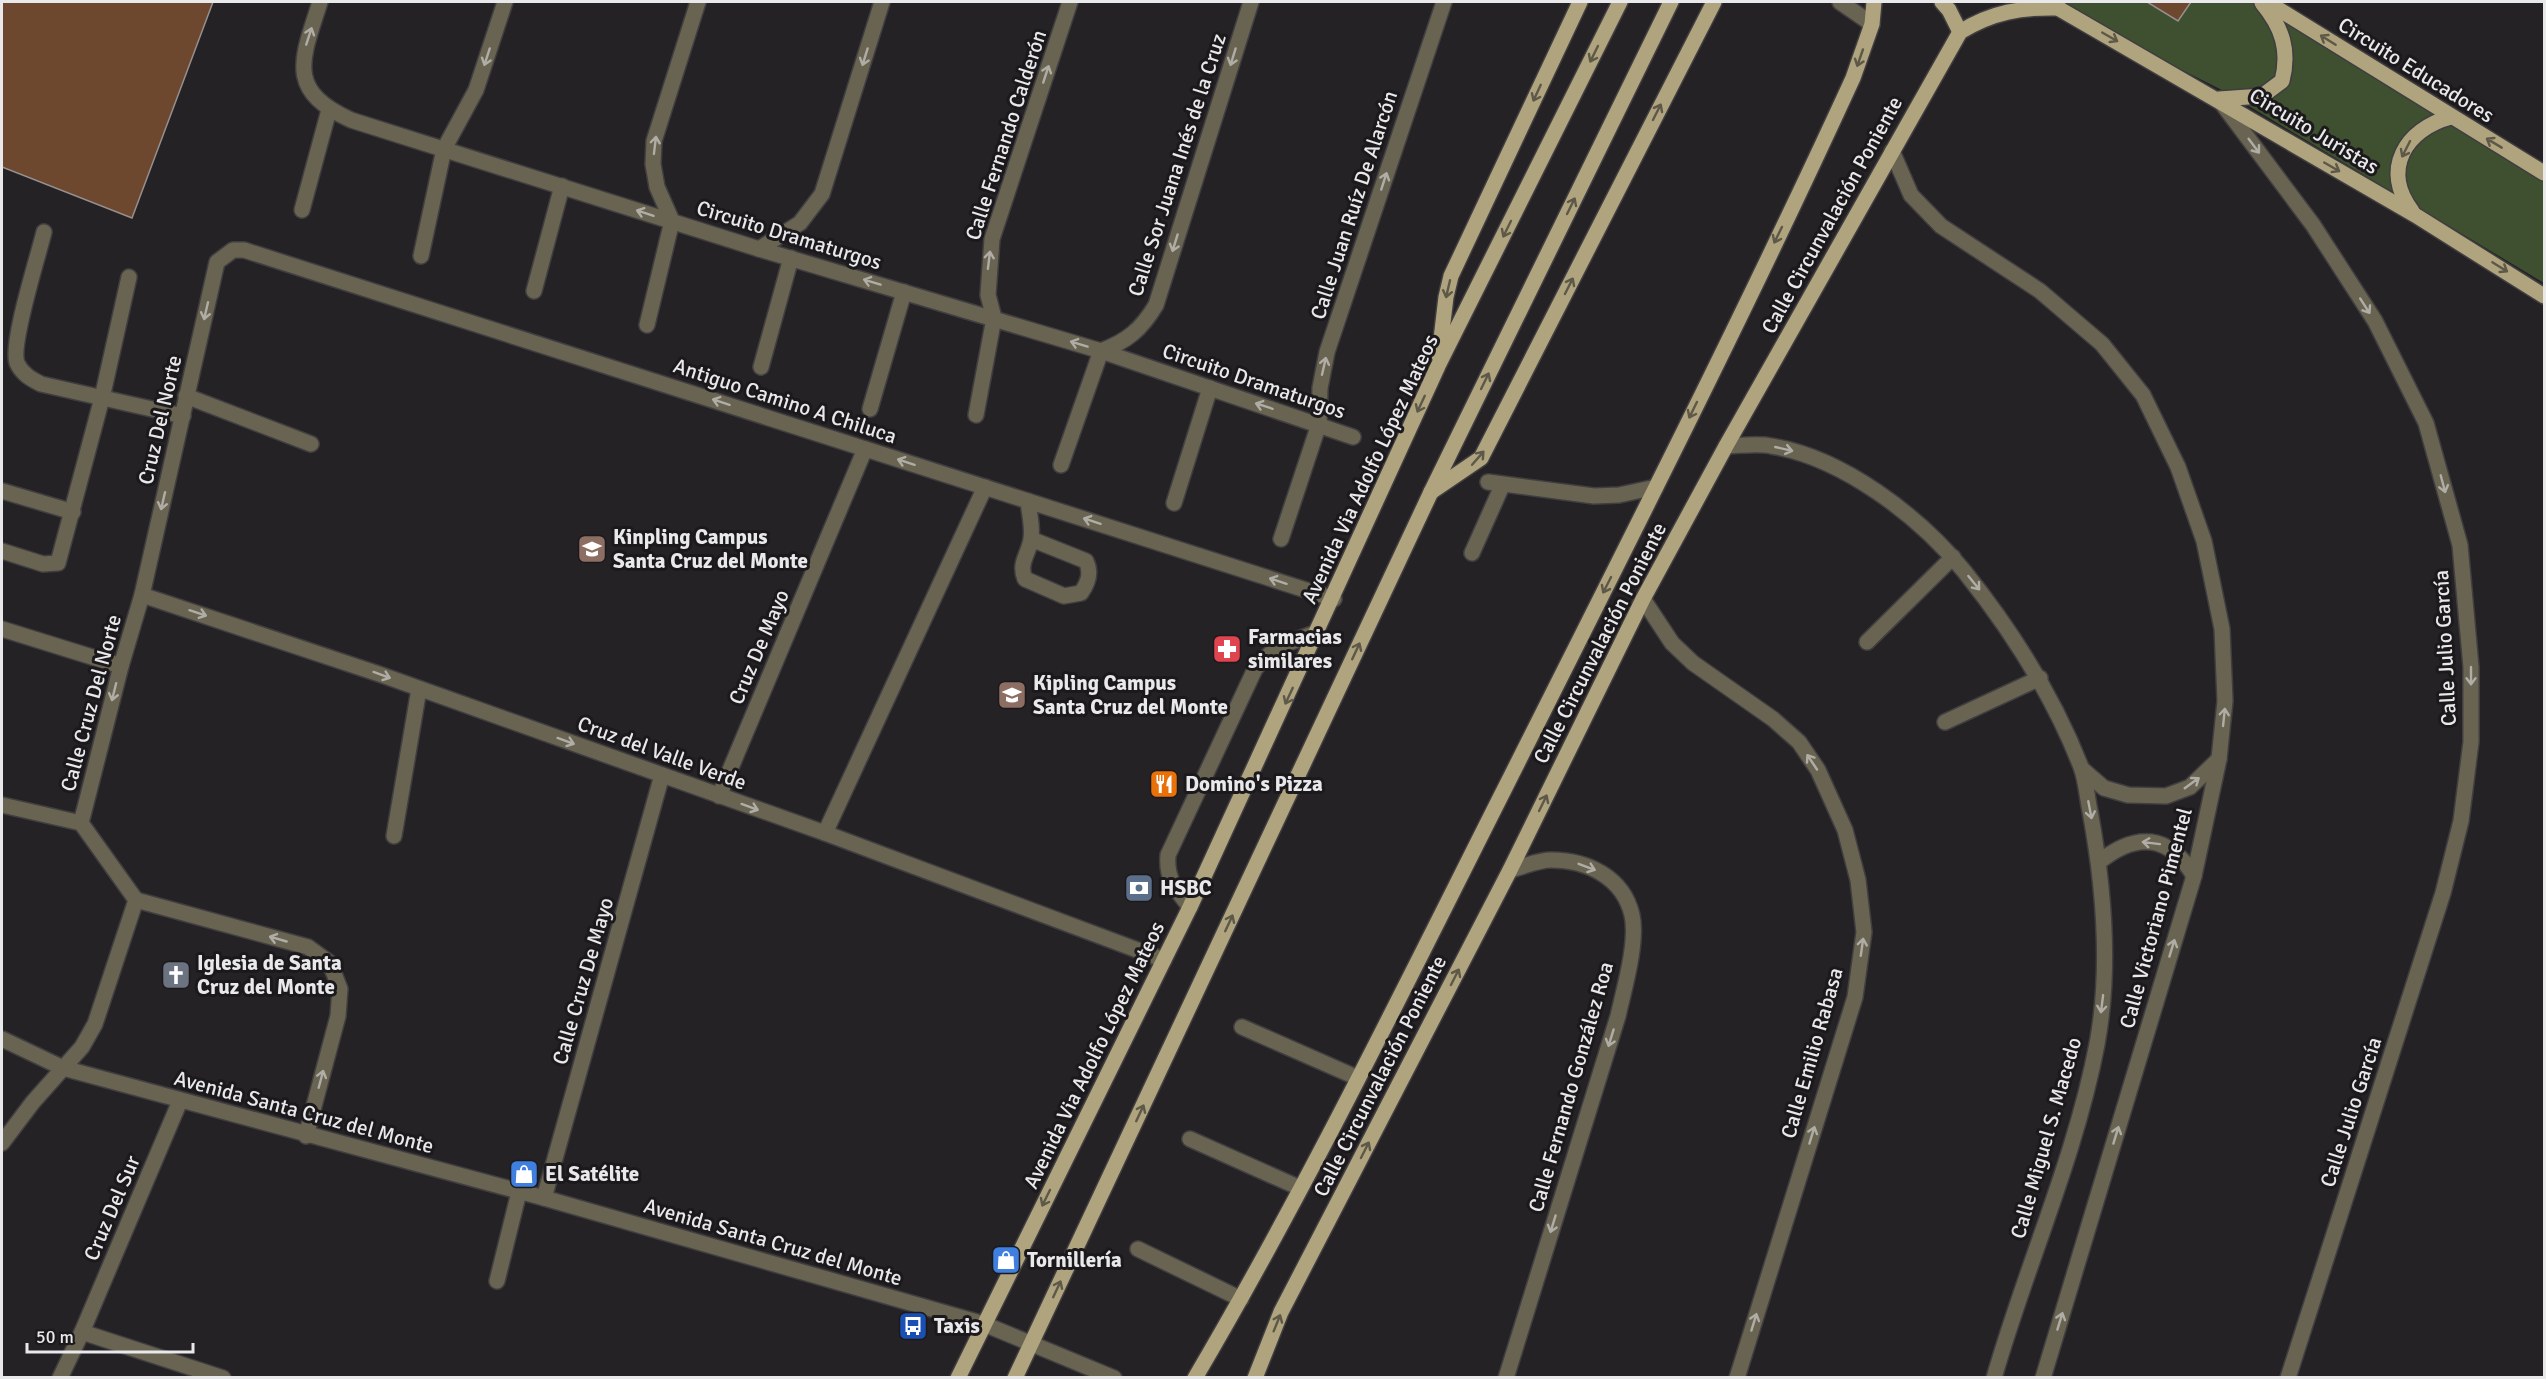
<svg xmlns="http://www.w3.org/2000/svg" width="2546" height="1379" font-family="Signika,sans-serif">
<style>
.green{fill:#3e5030}
.building{fill:#6e472f;stroke:#95908e;stroke-width:1.5}
.lines{fill:none;stroke-linecap:round;stroke-linejoin:round}
.minor-casing{stroke:#403e41;stroke-width:18}
.major-casing{stroke:#403e41;stroke-width:18}
.minor{stroke:#696451;stroke-width:15}
.major{stroke:#afa47e;stroke-width:15}
.oneway{stroke:#afada5}
.oneway2{stroke:#5e5848}
.labels{text-anchor:middle;stroke-width:6;stroke-linejoin:round;paint-order:stroke}
.street-label{font-size:21px;fill:#e9e8ea;stroke:#1b191b}
.poi-label{font-size:21px;font-weight:bold;fill:#e9e8ea;stroke:#1b191b;text-anchor:start}
</style>
<rect width="100%" height="100%" fill="#242225"/>
<path class="green" d="M2046 2H2254L2544 168V283L2224 91Z"/>
<g class="building">
<path d="M2 2H213L132 218 2 167Z"/>
<path d="M2147 2H2191L2178 21Z"/>
</g>
<g class="lines">
<g class="minor-casing">
<g id="minor">
<path d="M320 2C302 59 285 90 351 120L759 249 1101 351 1353 437"/>
<path d="M1840 2 1872 24"/>
<path d="M2221 102 2313 225 2375 321 2426 423 2460 545 2471 667V742L2461 821 2443 893 2288 1378"/>
<path d="M1892 151 1911 195 1941 226 2040 291 2102 344 2143 395 2178 467 2204 541 2222 629 2225 701 2219 759 2194 876 2043 1378"/>
<path d="M302 210 329 110"/>
<path d="M44 232C38 257 10 344 17 363 22 374 31 379 41 384L183 416"/>
<path d="M759 249 800 223 822 194 882 2"/>
<path d="M421 256 444 149 476 90 505 2"/>
<path d="M534 291 562 186"/>
<path d="M647 325 672 221 657 187 653 164 654 141 698 2"/>
<path d="M761 367 791 258"/>
<path d="M186 396 311 444"/>
<path d="M870 409 904 292"/>
<path d="M976 415 994 318 988 295 992 239 1070 2"/>
<path d="M1726 446C1740 446 1757 443 1771 446 1842 457 1919 516 1964 571 2012 631 2053 695 2081 767 2086 780 2087 797 2090 811 2104 887 2111 969 2097 1044 2075 1159 2026 1266 1994 1378"/>
<path d="M1061 465 1101 351C1127 341 1141 330 1156 305L1251 2"/>
<path d="M1488 482 1594 496 1619 495 1656 487"/>
<path d="M2 491 73 512"/>
<path d="M1028 501C1029 512 1033 527 1031 539 1029 554 1018 563 1025 579L1064 596 1081 593C1088 583 1092 573 1086 561L1031 539"/>
<path d="M1174 503 1210 388"/>
<path d="M1281 539 1319 424 1320 388 1327 352 1444 2"/>
<path d="M2 551 43 564 58 563 102 398 129 277"/>
<path d="M1472 553 1502 486"/>
<path d="M142 595 379 674 825 833 1164 960"/>
<path d="M1643 599 1672 643 1693 663 1773 719 1799 742 1818 770 1845 830 1858 880 1864 932 1855 997 1737 1378"/>
<path d="M2 629 121 666"/>
<path d="M1867 642 1953 557"/>
<path d="M1945 722 2040 678"/>
<path d="M2082 769 2104 788 2128 795 2166 796 2190 787 2219 759"/>
<path d="M719 796 865 449"/>
<path d="M2 805 81 823"/>
<path d="M81 823 121 666 142 595 217 262 233 250H244L1334 599"/>
<path d="M81 823 136 900"/>
<path d="M825 833 985 487"/>
<path d="M394 836 419 689"/>
<path d="M2099 862C2136 832 2169 834 2194 876"/>
<path d="M136 900 308 947 330 963 340 989 338 1016 306 1136"/>
<path d="M1190 907C1175 889 1166 878 1168 855L1255 669C1273 646 1291 642 1318 632"/>
<path d="M1242 1027 1358 1078"/>
<path d="M2 1039 63 1068 544 1198 984 1324 1114 1378"/>
<path d="M1190 1139 1300 1188"/>
<path d="M2 1143 33 1102 82 1047 95 1024 136 900"/>
<path d="M544 1198 662 775"/>
<path d="M1138 1249 1241 1299"/>
<path d="M497 1281 519 1192"/>
<path d="M82 1332 223 1378"/>
<path d="M60 1378 82 1332 180 1101"/>
<path d="M1506 1378 1618 1016C1624 989 1638 942 1632 915 1623 877 1587 860 1551 860 1538 860 1523 867 1510 870"/>
</g>
</g>
<g class="major-casing">
<g id="major">
<path d="M1942 2 1949 10 1960 32"/>
<path d="M2267 2 2544 173"/>
<path d="M2051 4 2415 215 2544 296"/>
<path d="M2219 99 2262 96 2282 81C2290 50 2282 27 2262 3"/>
<path d="M2412 211C2381 170 2405 129 2451 117"/>
<path d="M1439 356 1446 297 1451 276 1580 2"/>
<path d="M1431 492 1481 458 1714 2"/>
<path d="M958 1378 1190 907 1438 366 1620 2"/>
<path d="M1015 1378 1431 492 1671 2"/>
<path d="M1195 1378C1308 1186 1405 986 1505 788 1623 553 1743 318 1853 78L1872 24 1874 2"/>
<path d="M1255 1378 1281 1312 1510 870 1643 599 1726 446 1960 32C1992 12 2022 7 2059 8"/>
</g>
</g>
<use href="#minor" class="minor"/>
<use href="#major" class="major"/>
</g>
<defs><path id="oneway-shaft" d="M-6 0H5M1.5-3L5.5 0L1.5 3" fill="none" stroke-width="1.6" stroke-linecap="round" stroke-linejoin="round" transform="scale(1.5)"/></defs>
<g class="oneway">
<use href="#oneway-shaft" transform="translate(309 36) rotate(-72)"/>
<use href="#oneway-shaft" transform="translate(487 57) rotate(108)"/>
<use href="#oneway-shaft" transform="translate(865 57) rotate(107)"/>
<use href="#oneway-shaft" transform="translate(1233 57) rotate(107)"/>
<use href="#oneway-shaft" transform="translate(1046 74) rotate(-72)"/>
<use href="#oneway-shaft" transform="translate(655 145) rotate(-83)"/>
<use href="#oneway-shaft" transform="translate(2254 146) rotate(53)"/>
<use href="#oneway-shaft" transform="translate(1384 181) rotate(-72)"/>
<use href="#oneway-shaft" transform="translate(645 213) rotate(-162)"/>
<use href="#oneway-shaft" transform="translate(1175 243) rotate(107)"/>
<use href="#oneway-shaft" transform="translate(989 260) rotate(-83)"/>
<use href="#oneway-shaft" transform="translate(872 282) rotate(-163)"/>
<use href="#oneway-shaft" transform="translate(2365 306) rotate(57)"/>
<use href="#oneway-shaft" transform="translate(206 311) rotate(103)"/>
<use href="#oneway-shaft" transform="translate(1079 344) rotate(-163)"/>
<use href="#oneway-shaft" transform="translate(1324 366) rotate(-77)"/>
<use href="#oneway-shaft" transform="translate(721 402) rotate(-162)"/>
<use href="#oneway-shaft" transform="translate(1264 406) rotate(-162)"/>
<use href="#oneway-shaft" transform="translate(1784 449) rotate(13)"/>
<use href="#oneway-shaft" transform="translate(906 462) rotate(-162)"/>
<use href="#oneway-shaft" transform="translate(2443 484) rotate(75)"/>
<use href="#oneway-shaft" transform="translate(163 501) rotate(103)"/>
<use href="#oneway-shaft" transform="translate(1092 521) rotate(-162)"/>
<use href="#oneway-shaft" transform="translate(1278 581) rotate(-162)"/>
<use href="#oneway-shaft" transform="translate(1974 583) rotate(51)"/>
<use href="#oneway-shaft" transform="translate(198 613) rotate(18)"/>
<use href="#oneway-shaft" transform="translate(382 675) rotate(20)"/>
<use href="#oneway-shaft" transform="translate(2471 676) rotate(90)"/>
<use href="#oneway-shaft" transform="translate(114 692) rotate(104)"/>
<use href="#oneway-shaft" transform="translate(2224 717) rotate(-84)"/>
<use href="#oneway-shaft" transform="translate(566 741) rotate(20)"/>
<use href="#oneway-shaft" transform="translate(1812 762) rotate(-124)"/>
<use href="#oneway-shaft" transform="translate(2192 783) rotate(-36)"/>
<use href="#oneway-shaft" transform="translate(750 807) rotate(20)"/>
<use href="#oneway-shaft" transform="translate(2090 810) rotate(79)"/>
<use href="#oneway-shaft" transform="translate(2151 843) rotate(-173)"/>
<use href="#oneway-shaft" transform="translate(1587 867) rotate(21)"/>
<use href="#oneway-shaft" transform="translate(278 939) rotate(-164)"/>
<use href="#oneway-shaft" transform="translate(1862 947) rotate(-82)"/>
<use href="#oneway-shaft" transform="translate(2172 948) rotate(-73)"/>
<use href="#oneway-shaft" transform="translate(2102 1004) rotate(97)"/>
<use href="#oneway-shaft" transform="translate(1611 1038) rotate(107)"/>
<use href="#oneway-shaft" transform="translate(321 1079) rotate(-75)"/>
<use href="#oneway-shaft" transform="translate(1812 1135) rotate(-73)"/>
<use href="#oneway-shaft" transform="translate(2116 1135) rotate(-73)"/>
<use href="#oneway-shaft" transform="translate(1553 1224) rotate(107)"/>
<use href="#oneway-shaft" transform="translate(2060 1321) rotate(-73)"/>
<use href="#oneway-shaft" transform="translate(1754 1322) rotate(-73)"/>
</g>
<g class="oneway2">
<use href="#oneway-shaft" transform="translate(2110 37) rotate(30)"/>
<use href="#oneway-shaft" transform="translate(2328 40) rotate(-148)"/>
<use href="#oneway-shaft" transform="translate(1594 54) rotate(116)"/>
<use href="#oneway-shaft" transform="translate(1860 58) rotate(109)"/>
<use href="#oneway-shaft" transform="translate(1537 93) rotate(115)"/>
<use href="#oneway-shaft" transform="translate(1657 112) rotate(-63)"/>
<use href="#oneway-shaft" transform="translate(2494 143) rotate(-149)"/>
<use href="#oneway-shaft" transform="translate(2406 149) rotate(117)"/>
<use href="#oneway-shaft" transform="translate(2332 167) rotate(30)"/>
<use href="#oneway-shaft" transform="translate(1571 206) rotate(-64)"/>
<use href="#oneway-shaft" transform="translate(1507 229) rotate(116)"/>
<use href="#oneway-shaft" transform="translate(1778 235) rotate(116)"/>
<use href="#oneway-shaft" transform="translate(2500 267) rotate(32)"/>
<use href="#oneway-shaft" transform="translate(1569 286) rotate(-63)"/>
<use href="#oneway-shaft" transform="translate(1448 289) rotate(103)"/>
<use href="#oneway-shaft" transform="translate(1485 381) rotate(-64)"/>
<use href="#oneway-shaft" transform="translate(1421 404) rotate(115)"/>
<use href="#oneway-shaft" transform="translate(1693 410) rotate(116)"/>
<use href="#oneway-shaft" transform="translate(1478 458) rotate(-49)"/>
<use href="#oneway-shaft" transform="translate(1607 585) rotate(117)"/>
<use href="#oneway-shaft" transform="translate(1356 651) rotate(-65)"/>
<use href="#oneway-shaft" transform="translate(1289 696) rotate(115)"/>
<use href="#oneway-shaft" transform="translate(1543 803) rotate(-64)"/>
<use href="#oneway-shaft" transform="translate(1229 923) rotate(-65)"/>
<use href="#oneway-shaft" transform="translate(1455 977) rotate(-63)"/>
<use href="#oneway-shaft" transform="translate(1140 1113) rotate(-65)"/>
<use href="#oneway-shaft" transform="translate(1365 1150) rotate(-63)"/>
<use href="#oneway-shaft" transform="translate(1046 1198) rotate(116)"/>
<use href="#oneway-shaft" transform="translate(1057 1289) rotate(-65)"/>
<use href="#oneway-shaft" transform="translate(1277 1323) rotate(-68)"/>
</g>
<defs>
<g id="school-square" transform="scale(1.5)"><rect x="-9" y="-9" width="18" height="18" rx="4" fill="#8d6e63" stroke="#1b191b"/><path d="M0-5L7-2L0 1L-7-2ZM-4 1L0 2.5L4 1V4Q0 6-4 4Z" fill="#fff"/></g>
<g id="pharmacy-square" transform="scale(1.5)"><rect x="-9" y="-9" width="18" height="18" rx="4" fill="#e0444e" stroke="#1b191b"/><path d="M-2-6h4v4h4v4h-4v4h-4v-4h-4v-4h4Z" fill="#fff"/></g>
<g id="restaurant-square" transform="scale(1.5)"><rect x="-9" y="-9" width="18" height="18" rx="4" fill="#e8710a" stroke="#1b191b"/><path d="M-5-6h1v4h1v-4h1v4h1v-4h1v5L-1.5 .5V6h-2V.5L-5-1ZM5-6V6H3V1.5H1.5Q1.5-4 5-6Z" fill="#fff"/></g>
<g id="bank-square" transform="scale(1.5)"><rect x="-9" y="-9" width="18" height="18" rx="4" fill="#5c6f8a" stroke="#1b191b"/><path d="M-6-4H6V4H-6ZM0-2.3a2.3 2.3 0 1 0 0 4.6a2.3 2.3 0 1 0 0-4.6Z" fill="#fff"/></g>
<g id="church-square" transform="scale(1.5)"><rect x="-9" y="-9" width="18" height="18" rx="4" fill="#6b7280" stroke="#1b191b"/><path d="M-1.2-6h2.4v3.5h3.3v2.4h-3.3V6h-2.4V-.1h-3.3v-2.4h3.3Z" fill="#fff"/></g>
<g id="shop-square" transform="scale(1.5)"><rect x="-9" y="-9" width="18" height="18" rx="4" fill="#3f7fe0" stroke="#1b191b"/><path d="M-5-2.5h2.3a2.7 3.5 0 0 1 5.4 0H5L5.5 6h-11ZM-1.5-2.5h3a1.5 2.3 0 0 0-3 0Z" fill="#fff"/></g>
<g id="bus-square" transform="scale(1.5)"><rect x="-9" y="-9" width="18" height="18" rx="4" fill="#1a4fb4" stroke="#1b191b"/><path d="M-5-6H5V4H4V6H2V4H-2V6H-4V4H-5ZM-3.5-4V0h7V-4ZM-3.5 1.2v1.5H-2V1.2ZM2 1.2v1.5H3.5V1.2Z" fill="#fff"/></g>
</defs>
<g fill-rule="evenodd">
<use href="#school-square" x="592" y="549"/>
<use href="#pharmacy-square" x="1227" y="649"/>
<use href="#school-square" x="1012" y="695"/>
<use href="#restaurant-square" x="1164" y="784"/>
<use href="#bank-square" x="1139" y="888"/>
<use href="#church-square" x="176" y="975"/>
<use href="#shop-square" x="524" y="1174"/>
<use href="#shop-square" x="1006" y="1260"/>
<use href="#bus-square" x="913" y="1326"/>
</g>
<g class="labels">
<g class="street-label">
<text transform="translate(2416 70) rotate(32)" y="7">Circuito Educadores</text>
<text transform="translate(2314 131) rotate(31)" y="7">Circuito Juristas</text>
<text transform="translate(1006 135) rotate(-72)" y="7">Calle Fernando Calderón</text>
<text transform="translate(1177 165) rotate(-72)" y="7">Calle Sor Juana Inés de la Cruz</text>
<text transform="translate(1354 205) rotate(-72)" y="7">Calle Juan Ruíz De Alarcón</text>
<text transform="translate(1832 215) rotate(-61)" y="7">Calle Circunvalación Poniente</text>
<text transform="translate(789 235) rotate(17)" y="7">Circuito Dramaturgos</text>
<text transform="translate(1254 381) rotate(19)" y="7">Circuito Dramaturgos</text>
<text transform="translate(785 401) rotate(18)" y="7">Antiguo Camino A Chiluca</text>
<text transform="translate(160 420) rotate(-77)" y="7">Cruz Del Norte</text>
<text transform="translate(1370 469) rotate(-65)" y="7">Avenida Via Adolfo López Mateos</text>
<text transform="translate(1600 643) rotate(-63)" y="7">Calle Circunvalación Poniente</text>
<text transform="translate(759 647) rotate(-67)" y="7">Cruz De Mayo</text>
<text transform="translate(2445 648) rotate(-93)" y="7">Calle Julio García</text>
<text transform="translate(91 703) rotate(-75)" y="7">Calle Cruz Del Norte</text>
<text transform="translate(662 753) rotate(20)" y="7">Cruz del Valle Verde</text>
<text transform="translate(2156 918) rotate(-75)" y="7">Calle Victoriano Pimentel</text>
<text transform="translate(583 981) rotate(-74)" y="7">Calle Cruz De Mayo</text>
<text transform="translate(1812 1053) rotate(-74)" y="7">Calle Emilio Rabasa</text>
<text transform="translate(1094 1055) rotate(-64)" y="7">Avenida Via Adolfo López Mateos</text>
<text transform="translate(1380 1076) rotate(-63)" y="7">Calle Circunvalación Poniente</text>
<text transform="translate(1571 1087) rotate(-74)" y="7">Calle Fernando González Roa</text>
<text transform="translate(304 1112) rotate(15)" y="7">Avenida Santa Cruz del Monte</text>
<text transform="translate(2351 1112) rotate(-72)" y="7">Calle Julio García</text>
<text transform="translate(2046 1138) rotate(-74)" y="7">Calle Miguel S. Macedo</text>
<text transform="translate(112 1208) rotate(-67)" y="7">Cruz Del Sur</text>
<text transform="translate(773 1242) rotate(16)" y="7">Avenida Santa Cruz del Monte</text>
</g>
<g class="poi-label">
<text x="613" y="544">Kinpling Campus<tspan x="613" dy="24">Santa Cruz del Monte</tspan></text>
<text x="1248" y="644">Farmacias<tspan x="1248" dy="24">similares</tspan></text>
<text x="1033" y="690">Kipling Campus<tspan x="1033" dy="24">Santa Cruz del Monte</tspan></text>
<text x="1185" y="791">Domino's Pizza</text>
<text x="1160" y="895">HSBC</text>
<text x="197" y="970">Iglesia de Santa<tspan x="197" dy="24">Cruz del Monte</tspan></text>
<text x="545" y="1181">El Satélite</text>
<text x="1027" y="1267">Tornillería</text>
<text x="934" y="1333">Taxis</text>
</g>
</g>
<rect width="2546" height="1379" fill="none" stroke="#e9e8ea" stroke-width="6"/>
<path d="M27 1343v9h166v-9" fill="none" stroke="#e9e8ea" stroke-width="3"/>
<text x="36" y="1343" font-size="18" fill="#e9e8ea" stroke="#1b191b" stroke-width="4.5" paint-order="stroke">50 m</text>
</svg>
